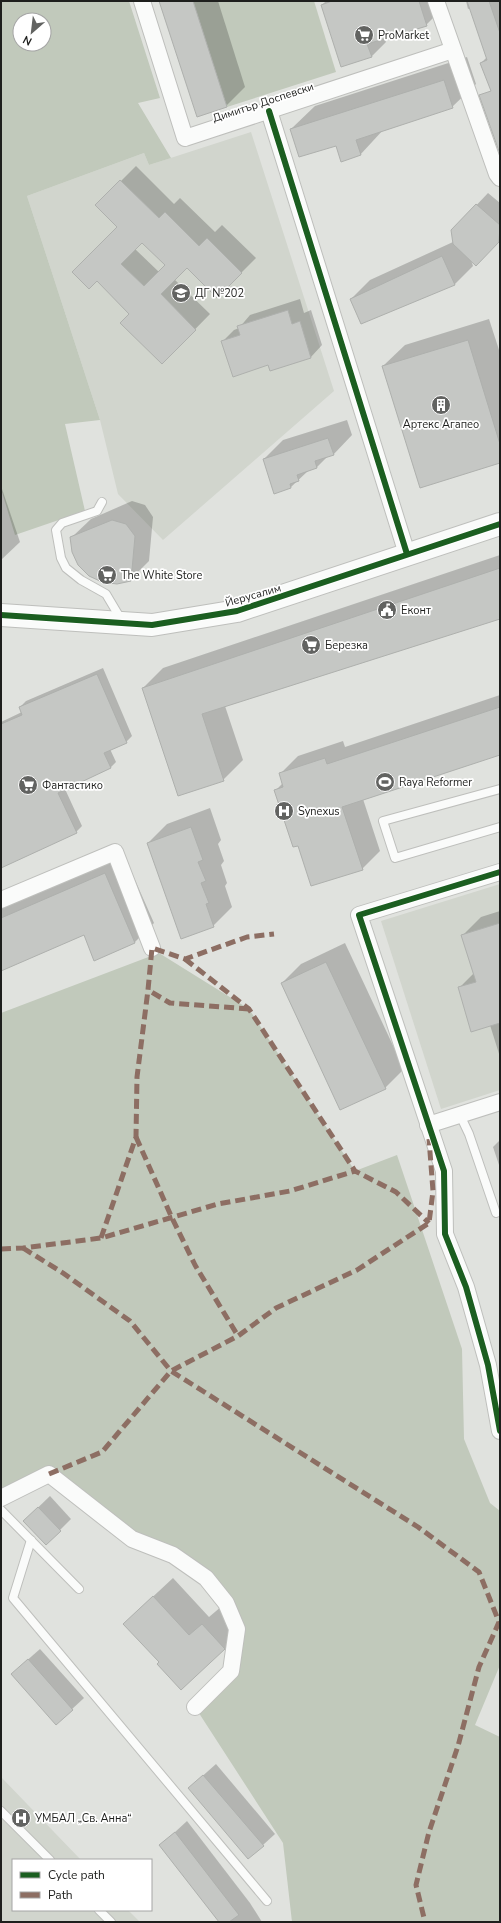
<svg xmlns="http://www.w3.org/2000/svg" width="501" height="1923" font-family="'Nunito Sans',sans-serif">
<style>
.built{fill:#d1d5cd}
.green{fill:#c1c9bb;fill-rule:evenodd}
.shadow{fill:#0003;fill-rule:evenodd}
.building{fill:#c5c7c4;stroke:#aeb0ad;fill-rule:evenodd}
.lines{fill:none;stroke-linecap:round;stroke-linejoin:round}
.lane-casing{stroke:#bebfbc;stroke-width:10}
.street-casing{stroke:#bebfbc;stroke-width:18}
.secondary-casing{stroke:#bebfbc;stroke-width:24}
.lane{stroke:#fafbfa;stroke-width:8}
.street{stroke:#fafbfa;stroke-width:16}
.secondary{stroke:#fafbfa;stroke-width:22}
.quiet{stroke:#8d6e63;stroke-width:5;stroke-dasharray:10 5;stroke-linecap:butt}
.cycleway-casing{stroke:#fff;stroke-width:8}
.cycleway{stroke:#1b5e20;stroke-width:6}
.labels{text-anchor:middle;stroke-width:3.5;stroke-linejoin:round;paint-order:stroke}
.poi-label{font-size:11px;fill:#1e1f1d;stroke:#fff;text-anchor:start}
.street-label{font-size:11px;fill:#1e1f1d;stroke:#fff}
</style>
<rect width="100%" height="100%" fill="#e0e2de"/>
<g class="built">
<path d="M251 132 334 391 163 540 118 494 100 420 27 196 144 153 149 165Z"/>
<path d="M500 884V1090L441 1109 381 921Z"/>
<path d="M1 1777 81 1860H13V1910H128L140 1922H1Z"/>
</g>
<g class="green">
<path d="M1 1H129L160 98 138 103 171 158 149 165 144 153 27 196 100 420 65 424 85 511 15 535 1 489ZM20 20H44V44H20Z"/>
<path d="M193 1H314L336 72 227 107Z"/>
<path d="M159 953 249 1009 355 1171 397 1155 462 1349 464 1439 490 1503 500 1511V1665L475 1725 500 1737V1922H292L283 1843 195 1707 231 1671 237 1629 206 1578 132 1539 49 1474 1 1498V1013Z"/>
</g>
<g class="shadow">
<path d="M160 1H218L245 87 226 106Z"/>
<path d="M326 1H437L440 11 426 25 384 38 386 42 371 57 322 5Z"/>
<path d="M466 1H500V87L481 63 487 57 471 8 468 9Z"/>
<path d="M467 57 476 84 452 107 384 129 360 155 337 144 291 129 315 106Z"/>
<path d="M136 166 174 204 180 198 215 232 222 225 256 258 217 297 187 266 174 279 210 314 162 363 130 314 97 280 118 227 97 205ZM142 242 166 265 159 272 135 249Z"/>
<path d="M488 193 500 203V240L487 253 471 260 473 266 454 285 351 299 370 280 453 242 452 231Z"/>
<path d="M300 299 304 313 311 310 322 345 311 357 270 370 269 364 223 341 234 330 239 328 250 315Z"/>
<path d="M489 319 500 353V462L383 366 405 345Z"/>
<path d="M347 420 352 435 333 455 328 456 317 467 309 470 291 487 264 459 283 440Z"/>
<path d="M1 486 20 542 1 560Z"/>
<path d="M132 501 145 505 153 517 149 561 130 580 71 538 91 519Z"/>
<path d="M500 555V618L225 706 243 760 223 780 143 688 163 668Z"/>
<path d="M103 668 132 736 126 742 110 749 116 762 110 768 65 789 82 826 76 832 1 867V722L22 712 20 707 26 701Z"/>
<path d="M500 695V754L363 799 380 851 362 869 298 844 275 791 283 783 280 774 298 756 343 741 345 747Z"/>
<path d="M210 808 221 840 218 844 224 861 221 865 227 883 225 886 232 907 213 926 148 843 167 824Z"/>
<path d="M124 855 154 923 135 942 95 959 84 934 1 966V909L3 907Z"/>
<path d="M500 911V1057L490 1025 459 988 474 973 462 936 481 917Z"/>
<path d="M345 943 404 1069 385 1088 282 983 301 964Z"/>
<path d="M500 1140V1168L493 1147Z"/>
<path d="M50 1496 71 1519 60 1530 24 1521Z"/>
<path d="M173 1578 209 1617 222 1606 243 1631 224 1650 160 1662 144 1605Z"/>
<path d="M40 1649 84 1698 57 1723 24 1663Z"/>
<path d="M216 1764 275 1834 263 1845 189 1788Z"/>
<path d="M187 1821 250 1903 262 1922H220L161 1845Z"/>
</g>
<g class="building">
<path d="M159 1H193L227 107 197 117Z"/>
<path d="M332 1H419L427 26 367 44 372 57 341 67 321 5Z"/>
<path d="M467 1H489L500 33V154L479 95 491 91 480 63 487 60Z"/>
<path d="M444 80 453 108 356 140 361 155 341 162 336 146 299 157 290 129Z"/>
<path d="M120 180 159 218 165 212 199 246 207 238 242 273 217 298 187 268 161 294 196 330 162 364 120 323 129 314 97 281 89 289 72 272 117 227 95 205ZM142 243 165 265 144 286 121 264Z"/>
<path d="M476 204 500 225 499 242 476 266 453 244 451 230Z"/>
<path d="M442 256 455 285 361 324 350 299Z"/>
<path d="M288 310 292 324 300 321 311 358 270 371 268 365 233 377 221 341 240 335 237 326Z"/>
<path d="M468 340 500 444V463L420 488 382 366Z"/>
<path d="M328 438 334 455 315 461 317 468 297 475 299 481 290 484 291 488 274 494 263 459Z"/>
<path d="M112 520 126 524 135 536 131 581 117 584 102 582 89 576 78 565 72 552 70 537Z"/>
<path d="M500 568V619L202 714 224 781 178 796 142 688Z"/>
<path d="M97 674 127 743 104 753 111 768 58 793 77 833 1 868V724L22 715 19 707Z"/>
<path d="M500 707V755L342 807 363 870 311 886 298 846 293 847 274 790 283 787 279 773 325 758 327 764Z"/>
<path d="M191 827 203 860 198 862 206 881 201 883 209 903 206 904 214 927 181 939 147 843Z"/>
<path d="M105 873 135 943 94 961 84 935 1 971V918Z"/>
<path d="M500 923V1023L471 1032 458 987 476 982 461 935Z"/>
<path d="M326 962 386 1089 340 1110 281 983Z"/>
<path d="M38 1507 61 1531 46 1545 23 1521Z"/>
<path d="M153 1596 189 1635 202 1624 225 1649 181 1690 157 1664 159 1662 123 1624Z"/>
<path d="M28 1659 73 1710 56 1725 11 1674Z"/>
<path d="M203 1775 264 1846 248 1859 188 1788Z"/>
<path d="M175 1832 239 1915 229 1922H219L159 1845Z"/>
</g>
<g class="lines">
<g class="lane-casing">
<g id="lane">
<path d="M102 502 97 511 62 523 56 530 61 558 66 568 81 580 106 594 122 621"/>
<path d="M500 789 383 821 395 858 500 827"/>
<path d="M460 1115 469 1134 496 1213"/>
<path d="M1 1510 79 1589"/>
<path d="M31 1540 13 1598 267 1901"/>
<path d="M1 1811 50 1860"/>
<path d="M99 1910 111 1922"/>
</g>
</g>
<g class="street-casing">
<g id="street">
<path d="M142 1 185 138 453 50"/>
<path d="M436 1 497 174 500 178"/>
<path d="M269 111 407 554"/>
<path d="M500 872 359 915 444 1171 445 1234 466 1287 488 1365 500 1431"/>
<path d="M1 900 115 852 152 948"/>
<path d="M428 1125 500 1102"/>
<path d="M1 1498 49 1474 132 1539 173 1555 206 1578 226 1603 237 1629 231 1671 195 1707"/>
</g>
</g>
<g class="secondary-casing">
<path id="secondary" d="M1 615 152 625 237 611 500 524"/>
</g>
<use href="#lane" class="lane"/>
<use href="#street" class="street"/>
<use href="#secondary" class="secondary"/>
<g class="quiet">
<path d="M185 959 249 1009 355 1171 396 1192 429 1223"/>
<path d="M249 1009 170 1003 148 990 152 948 185 959 247 937 274 934"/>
<path d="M136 1137 172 1218 195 1265 238 1336"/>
<path d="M101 1238 136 1137 137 1077 148 990"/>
<path d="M23 1248 63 1273 130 1321 171 1371 418 1527 479 1572 499 1622 479 1667 458 1746 429 1832 416 1885 425 1922"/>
<path d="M1 1249 23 1248 101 1238 218 1204 290 1191 355 1171"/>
<path d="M49 1474 102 1452 171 1371 238 1336 276 1308 357 1270 429 1223 433 1191 429 1139"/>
</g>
<g class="cycleway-casing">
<g id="cycleway">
<path d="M269 111 407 554"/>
<path d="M1 615 152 625 237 611 500 524"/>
<path d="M500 872 359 915 444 1171 445 1234 466 1287 488 1365 500 1431"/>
</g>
</g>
<use href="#cycleway" class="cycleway"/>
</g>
<defs>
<g id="supermarket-disc" transform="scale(1)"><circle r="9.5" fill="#626361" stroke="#fff"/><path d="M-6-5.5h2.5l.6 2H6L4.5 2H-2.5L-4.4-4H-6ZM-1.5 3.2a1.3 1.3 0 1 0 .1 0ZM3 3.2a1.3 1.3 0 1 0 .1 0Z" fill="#fff"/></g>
<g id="school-disc" transform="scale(1)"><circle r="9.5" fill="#626361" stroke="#fff"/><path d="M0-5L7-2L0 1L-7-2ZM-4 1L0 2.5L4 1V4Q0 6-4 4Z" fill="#fff"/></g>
<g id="building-disc" transform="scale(1)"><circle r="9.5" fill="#626361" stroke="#fff"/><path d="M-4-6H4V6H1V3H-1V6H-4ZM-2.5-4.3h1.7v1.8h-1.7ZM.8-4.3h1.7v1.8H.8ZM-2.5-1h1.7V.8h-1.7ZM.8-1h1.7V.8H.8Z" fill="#fff"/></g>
<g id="civic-disc" transform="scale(1)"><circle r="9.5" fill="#626361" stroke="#fff"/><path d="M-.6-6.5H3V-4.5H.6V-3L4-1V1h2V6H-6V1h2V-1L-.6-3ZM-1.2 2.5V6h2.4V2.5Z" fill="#fff"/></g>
<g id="stadium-disc" transform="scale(1)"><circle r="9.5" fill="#626361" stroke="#fff"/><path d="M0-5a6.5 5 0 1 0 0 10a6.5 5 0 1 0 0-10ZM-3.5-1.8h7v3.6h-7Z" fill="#fff"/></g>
<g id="hospital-disc" transform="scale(1)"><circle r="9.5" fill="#626361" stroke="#fff"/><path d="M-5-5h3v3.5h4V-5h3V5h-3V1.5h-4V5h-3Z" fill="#fff"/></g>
</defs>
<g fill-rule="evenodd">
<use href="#supermarket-disc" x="364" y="35"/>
<use href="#school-disc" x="181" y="293"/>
<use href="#building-disc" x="441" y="405"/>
<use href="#supermarket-disc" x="107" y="575"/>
<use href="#civic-disc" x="387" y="610"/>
<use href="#supermarket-disc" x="311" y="645"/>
<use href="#stadium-disc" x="385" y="782"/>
<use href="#supermarket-disc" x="28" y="785"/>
<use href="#hospital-disc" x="284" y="811"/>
<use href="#hospital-disc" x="21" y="1818"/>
</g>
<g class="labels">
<g class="poi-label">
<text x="378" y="39">ProMarket</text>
<text x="195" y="297">ДГ №202</text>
<text x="441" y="428" text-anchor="middle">Артекс Агапео</text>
<text x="121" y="579">The White Store</text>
<text x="401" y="614">Еконт</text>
<text x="325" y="649">Березка</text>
<text x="399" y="786">Raya Reformer</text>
<text x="42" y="789">Фантастико</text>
<text x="298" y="815">Synexus</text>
<text x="35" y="1822">УМБАЛ „Св. Анна“</text>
</g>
<g class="street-label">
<text transform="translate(263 102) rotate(-18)" y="4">Димитър Доспевски</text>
<text transform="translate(253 595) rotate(-16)" y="4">Йерусалим</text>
</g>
</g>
<rect width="501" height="1923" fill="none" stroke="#1e1f1d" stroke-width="4"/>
<rect x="12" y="1859" width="140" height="52" fill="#ffffff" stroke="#a5a5a5"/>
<rect x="20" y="1872" width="20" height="6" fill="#1b5e20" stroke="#a5a5a5"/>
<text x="48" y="1879" font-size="12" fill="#1e1f1d">Cycle path</text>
<rect x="20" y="1892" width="20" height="6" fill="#8d6e63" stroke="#a5a5a5"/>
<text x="48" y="1899" font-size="12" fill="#1e1f1d">Path</text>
<g transform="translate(32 32) rotate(208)"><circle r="19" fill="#ffffff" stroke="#a5a5a5"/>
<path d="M0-3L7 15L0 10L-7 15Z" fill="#626361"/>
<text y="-6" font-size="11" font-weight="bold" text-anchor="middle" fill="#1e1f1d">N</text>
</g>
</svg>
